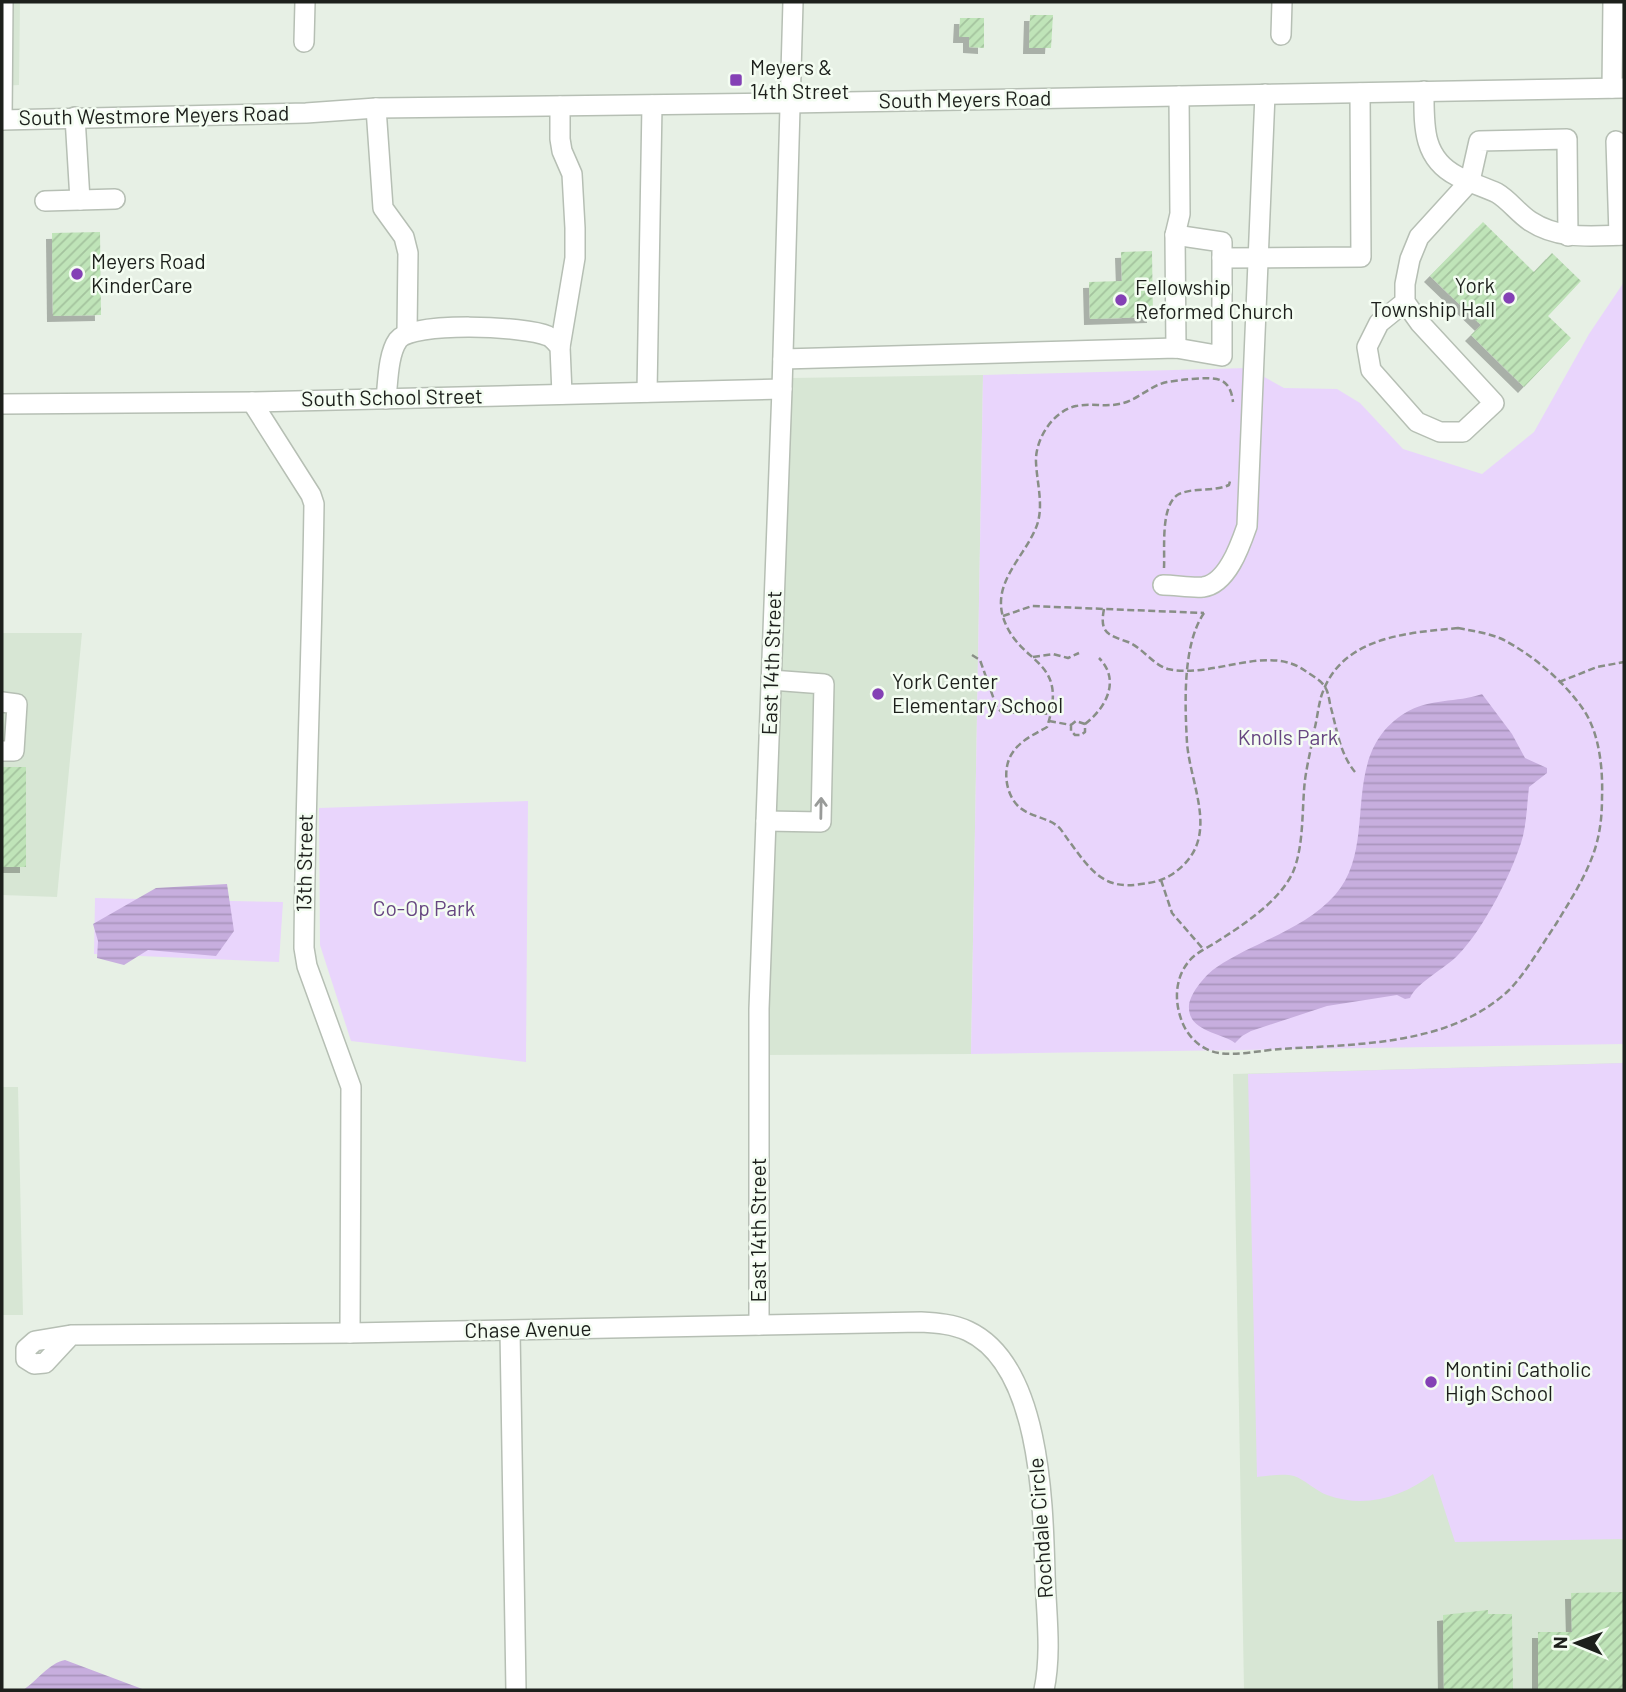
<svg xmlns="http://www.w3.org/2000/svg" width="1626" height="1692" font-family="Barlow,sans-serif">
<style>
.built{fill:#d7e6d4}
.park{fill:#e9d5fc}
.water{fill:url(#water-rules)}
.building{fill:url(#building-hatch);filter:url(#shadow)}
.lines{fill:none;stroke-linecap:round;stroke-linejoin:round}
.minor-casing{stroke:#b6bfb4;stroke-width:22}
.path{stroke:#888e86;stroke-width:2.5;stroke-dasharray:7 3.5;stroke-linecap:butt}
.minor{stroke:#fff;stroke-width:19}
.oneway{stroke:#999b99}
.poi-dot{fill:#8441b5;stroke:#f4fdf2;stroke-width:2.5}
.labels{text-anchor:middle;stroke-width:5;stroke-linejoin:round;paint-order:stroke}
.poi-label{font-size:21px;fill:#1d201c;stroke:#f4fdf2;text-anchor:start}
.street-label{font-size:21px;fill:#1d201c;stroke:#f4fdf2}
.park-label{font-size:21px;fill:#664581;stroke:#f4fdf2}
</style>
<defs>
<pattern id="water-rules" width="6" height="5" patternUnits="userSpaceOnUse" patternTransform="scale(1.75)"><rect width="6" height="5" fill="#c7aede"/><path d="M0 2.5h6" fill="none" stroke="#aa95be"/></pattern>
<pattern id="building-hatch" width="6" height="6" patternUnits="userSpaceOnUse" patternTransform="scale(1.75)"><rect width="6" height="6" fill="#bfe4b8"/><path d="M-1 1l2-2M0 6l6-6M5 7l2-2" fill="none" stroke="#a4c39e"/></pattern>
<filter id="shadow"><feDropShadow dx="-6" dy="6" stdDeviation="0" flood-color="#0004"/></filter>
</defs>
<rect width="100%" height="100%" fill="#e7f0e5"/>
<g class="built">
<path d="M2 2H20L19 85 2 86Z"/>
<path d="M983 375 971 1054 766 1055 791 378Z"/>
<path d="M2 633H82L57 897 2 895Z"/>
<path d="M1624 1063V1690H1244L1233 1074Z"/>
<path d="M2 1087H18L23 1315H2Z"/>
</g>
<g class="park">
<path d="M1624 282V1044L971 1054 983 375 1248 368 1284 388 1337 389 1360 403 1403 449 1482 474 1534 432 1589 334Z"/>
<path d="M528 801 526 1062 351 1041 320 945 319 808Z"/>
<path d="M95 898 283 902 279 962 94 954Z"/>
<path d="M1624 1063V1539L1455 1542 1433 1474C1402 1497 1366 1509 1327 1495 1316 1491 1304 1479 1294 1476 1284 1473 1267 1476 1257 1477L1248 1074Z"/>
</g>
<g class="water">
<path d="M1482 694 1512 734 1525 758 1547 768V773L1529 787C1527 803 1527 819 1523 836 1514 870 1483 930 1458 955 1446 968 1416 983 1410 998L1405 999 1397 995 1327 1006 1251 1031 1242 1036 1235 1043C1221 1032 1187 1032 1189 1005 1191 992 1206 974 1217 967 1254 942 1304 930 1335 895 1381 843 1336 756 1405 713 1429 698 1457 703 1482 694Z"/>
<path d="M227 884 234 931 216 956 148 950 124 965 97 958 98 941 93 924 156 888Z"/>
<path d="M65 1660 145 1690H23C37 1681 49 1663 65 1660Z"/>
</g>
<g class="building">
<path d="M1030 15H1053L1051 48H1029Z"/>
<path d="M960 18H984V48L969 47V37H959Z"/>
<path d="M1483 222 1534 272 1552 253 1581 281 1548 316 1571 338 1524 387 1471 335 1481 325 1430 276Z"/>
<path d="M100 232 101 315 53 316 52 233Z"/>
<path d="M1152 251 1153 317 1090 319 1089 282 1122 281 1121 252Z"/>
<rect x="2" y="767" width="24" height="100"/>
<path d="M1624 1592V1690H1538V1632H1572L1571 1593Z"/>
<path d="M1488 1610V1614H1512L1513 1690H1444L1443 1615Z"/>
</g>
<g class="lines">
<g class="minor-casing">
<g id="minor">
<path d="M1281 35 1282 2"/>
<path d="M304 42 305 2"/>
<path d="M1612 88 1613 2"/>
<path d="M1424 91C1424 125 1422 158 1457 176 1470 183 1484 187 1497 193 1509 200 1518 213 1530 221 1559 240 1591 236 1624 235"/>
<path d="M560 106V139L562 151 572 174 575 228V258L560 347"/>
<path d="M376 108 383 208 404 237 408 253 407 333"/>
<path d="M75 117 80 200"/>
<path d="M2 120 306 113 376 108 789 103 1624 88"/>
<path d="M2 120 3 2"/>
<path d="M1616 141 1619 235"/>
<path d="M45 201 115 199"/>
<path d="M1222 258 1361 257 1360 93"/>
<path d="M1405 302 1379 323 1367 347 1371 370 1417 422 1440 432H1463L1494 403 1420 323 1405 302V284L1410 259 1419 237 1470 181 1479 141 1567 139 1568 236"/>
<path d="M1176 348 1175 235 1180 214 1179 96"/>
<path d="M783 359 1176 348 1222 356V242L1175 235"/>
<path d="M647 392 652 105"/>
<path d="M386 399C388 381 388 354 398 340 412 321 526 326 548 336 553 338 557 344 560 347L562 394"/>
<path d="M252 402 311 495 314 504C312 652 305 800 304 948L307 966 351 1087 350 1333"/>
<path d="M2 404 252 402 782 389"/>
<path d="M1163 585C1176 585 1190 588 1203 587 1227 584 1240 546 1247 526L1265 94"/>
<path d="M2 702 17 704 14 751H2"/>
<path d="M766 821 821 822 824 684 771 680"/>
<path d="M759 1325V1009L782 389 793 2"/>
<path d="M510 1331 516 1690"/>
<path d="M71 1335 45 1363 34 1364 26 1359V1349L35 1341 71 1335 350 1333 921 1322C937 1323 953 1324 968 1331 1041 1365 1043 1505 1045 1574 1046 1612 1052 1652 1044 1690"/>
</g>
</g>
<g class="path">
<path d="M1164 568C1165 549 1160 504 1179 494 1195 487 1213 492 1229 485L1230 481"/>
<path d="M1104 609C1099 634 1109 635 1128 642 1143 648 1153 665 1168 669 1212 679 1266 644 1304 670 1311 675 1321 680 1325 687 1329 693 1329 701 1331 708 1337 730 1340 754 1355 772"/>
<path d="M1204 613C1182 645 1185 706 1187 743 1191 790 1223 841 1171 875 1162 881 1151 883 1141 884 1103 891 1089 868 1069 841 1065 836 1061 828 1056 825 1045 817 1028 816 1018 806 1005 793 1002 767 1013 752 1021 740 1035 734 1047 727 1070 656 1019 667 1003 617 993 583 1022 559 1035 530 1045 509 1037 485 1036 462 1035 439 1053 411 1076 406 1091 403 1105 407 1119 404 1137 401 1149 386 1167 382 1179 380 1209 376 1220 380 1229 383 1232 393 1233 402"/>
<path d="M1003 616 1032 606 1204 613"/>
<path d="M1458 628C1473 631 1489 633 1504 640 1534 656 1566 683 1585 712 1600 736 1603 771 1602 798 1602 817 1600 834 1594 852 1585 878 1570 901 1556 924 1543 943 1524 976 1508 991 1449 1046 1356 1044 1281 1049 1263 1050 1236 1056 1219 1053 1203 1051 1189 1038 1183 1024 1174 1003 1174 978 1190 960 1197 952 1209 947 1218 941 1243 925 1280 901 1293 872 1303 848 1302 818 1304 791 1305 771 1311 751 1314 731 1317 720 1318 708 1321 697 1340 637 1405 633 1458 628Z"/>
<path d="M972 655 980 660 997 708 1002 712 1051 714"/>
<path d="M1033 657 1053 654 1068 658 1079 653"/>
<path d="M1559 682 1597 667 1624 662"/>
<path d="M1049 721 1071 725V731L1075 735H1081L1085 732V724L1076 721 1071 725"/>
<path d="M1085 724C1106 708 1121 680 1099 658"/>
<path d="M1161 880 1172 913 1204 950"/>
</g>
<use href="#minor" class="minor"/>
</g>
<defs><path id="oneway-shaft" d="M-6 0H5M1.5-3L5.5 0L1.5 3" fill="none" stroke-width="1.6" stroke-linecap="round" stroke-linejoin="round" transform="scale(1.75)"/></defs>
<use class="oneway" href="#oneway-shaft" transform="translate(821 808) rotate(-89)"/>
<g class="poi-dot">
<rect x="729" y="73" width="14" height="14" rx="3.5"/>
<circle cx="77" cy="274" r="7"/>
<circle cx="1509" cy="298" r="7"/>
<circle cx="1121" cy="300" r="7"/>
<circle cx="878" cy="694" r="7"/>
<circle cx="1431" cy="1382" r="7"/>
</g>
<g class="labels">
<g class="poi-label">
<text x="750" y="75">Meyers &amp;<tspan x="750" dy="24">14th Street</tspan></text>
<text x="91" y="269">Meyers Road<tspan x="91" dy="24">KinderCare</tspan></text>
<text x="1495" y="293" text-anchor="end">York<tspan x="1495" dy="24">Township Hall</tspan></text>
<text x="1135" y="295">Fellowship<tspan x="1135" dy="24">Reformed Church</tspan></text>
<text x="892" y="689">York Center<tspan x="892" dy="24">Elementary School</tspan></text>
<text x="1445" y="1377">Montini Catholic<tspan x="1445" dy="24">High School</tspan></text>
</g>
<g class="street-label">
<text transform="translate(965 100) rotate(-1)" y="7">South Meyers Road</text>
<text transform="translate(154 116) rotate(-1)" y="7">South Westmore Meyers Road</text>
<text transform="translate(392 398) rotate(-1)" y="7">South School Street</text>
<text transform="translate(772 663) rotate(-88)" y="7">East 14th Street</text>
<text transform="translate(305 863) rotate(-89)" y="7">13th Street</text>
<text transform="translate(759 1230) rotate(-90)" y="7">East 14th Street</text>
<text transform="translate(528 1330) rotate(-1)" y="7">Chase Avenue</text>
<text transform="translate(1041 1528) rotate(-94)" y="7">Rochdale Circle</text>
</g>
<g class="park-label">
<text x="1288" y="745">Knolls Park</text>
<text x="424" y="916">Co-Op Park</text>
</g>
</g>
<rect width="1626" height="1692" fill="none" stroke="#1d201c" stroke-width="7"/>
<g transform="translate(1577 1643) rotate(271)" stroke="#f4fdf2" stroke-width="5" paint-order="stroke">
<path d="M0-5L12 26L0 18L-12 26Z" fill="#1d201c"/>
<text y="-10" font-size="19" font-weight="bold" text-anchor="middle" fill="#1d201c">N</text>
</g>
</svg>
